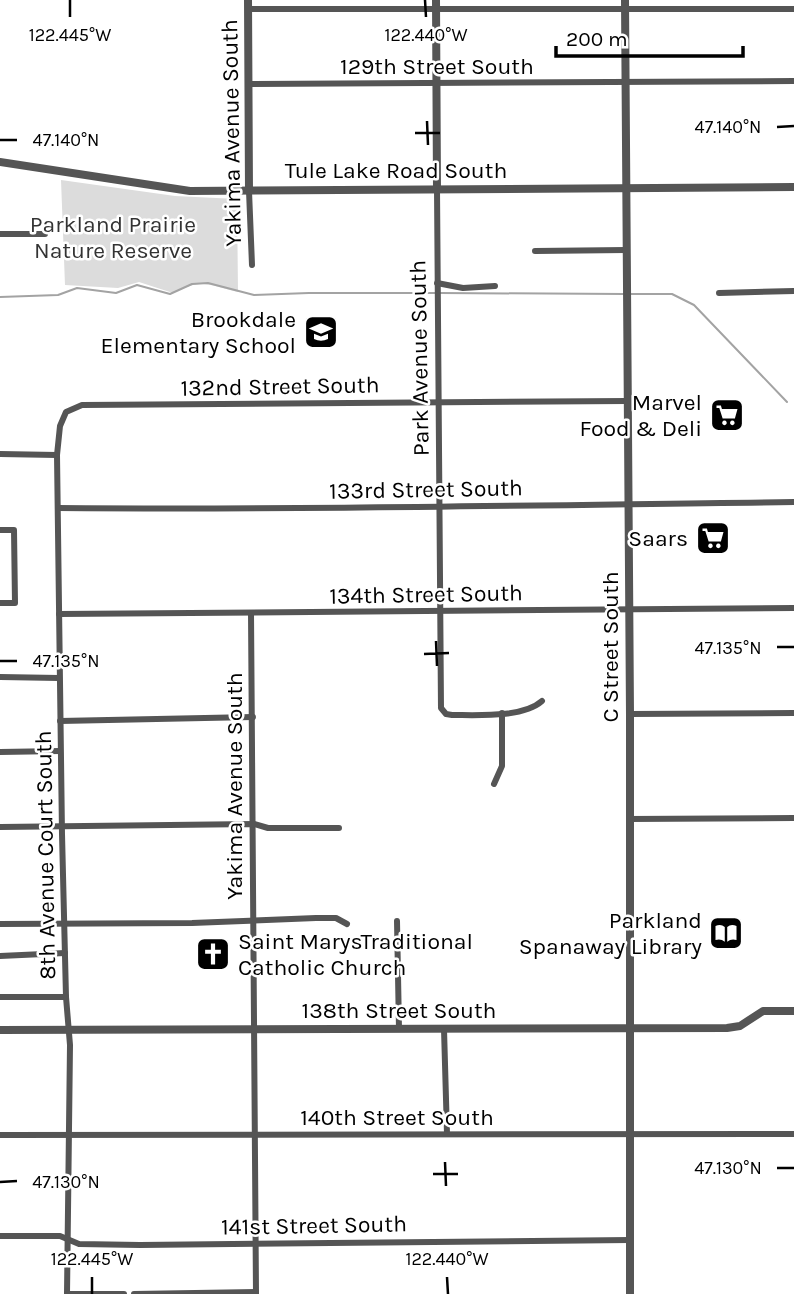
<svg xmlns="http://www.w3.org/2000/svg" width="794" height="1294" font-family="Karla,sans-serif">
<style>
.green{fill:#dcdcdc}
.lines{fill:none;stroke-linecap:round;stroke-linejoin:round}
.stream{stroke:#a3a3a3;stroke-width:2}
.minor{stroke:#555;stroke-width:6}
.tertiary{stroke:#555;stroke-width:8}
.ticks{fill:none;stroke:#000;stroke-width:2.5}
.labels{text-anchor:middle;stroke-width:5;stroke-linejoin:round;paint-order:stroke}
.street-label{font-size:23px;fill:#000;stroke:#fff}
.park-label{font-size:23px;fill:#333;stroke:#fff}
.poi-label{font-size:23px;fill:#000;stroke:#fff;text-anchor:end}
.ticks-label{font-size:18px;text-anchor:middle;fill:#000;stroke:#fff;stroke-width:5;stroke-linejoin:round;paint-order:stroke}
</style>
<rect width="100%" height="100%" fill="#fff"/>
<path class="green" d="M61 180 175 196 237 199 238 292C207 285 204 278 173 293L139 282 118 288 65 285Z"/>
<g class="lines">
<g class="stream">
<path d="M440 293 624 294"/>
<path d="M629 294H672L694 305 787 402"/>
<path d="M0 297 58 295 77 288 116 293 137 285 170 294 192 284 208 283 254 295 309 293H435"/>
</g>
<g class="minor">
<path d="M248 9H794"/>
<path d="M248 84 794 81"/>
<path d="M437 189 441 708 446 714 452 715C477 715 523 718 542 701"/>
<path d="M249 191 252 265"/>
<path d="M0 234H45"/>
<path d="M535 251 626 250"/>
<path d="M437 283 463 288 495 286"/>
<path d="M719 293 794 291"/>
<path d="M0 454 57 455"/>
<path d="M58 508C303 510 549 505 794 502"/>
<path d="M0 530H14L15 603H0"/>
<path d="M251 613 256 1294"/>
<path d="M59 614 794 608"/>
<path d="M0 677 59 678"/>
<path d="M630 714 794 713"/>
<path d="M60 721 253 717"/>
<path d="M0 752 60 751"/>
<path d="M494 784 502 766V713"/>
<path d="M629 819 794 818"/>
<path d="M0 827 254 824 268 828H339"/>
<path d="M397 921 399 1029"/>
<path d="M0 924 192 923 316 918H336L347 924"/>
<path d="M0 956 65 953"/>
<path d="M0 997H66"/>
<path d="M444 1029 447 1134"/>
<path d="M0 1135 794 1134"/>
<path d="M0 1236H60L79 1244 140 1245 630 1240"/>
<path d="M67 1294 70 1045 66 997 62 834 57 455 60 426 66 412 82 405 627 401"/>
<path d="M67 1294H124"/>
<path d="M134 1294 256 1292"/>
</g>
<g class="tertiary">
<path d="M248 0 249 191"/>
<path d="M436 0 437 189"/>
<path d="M625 0 630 714V1294"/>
<path d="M0 162 190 191 794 187"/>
<path d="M0 1030 727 1028 740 1026 763 1011H794"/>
</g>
</g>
<path class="ticks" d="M70 0V17M425 0 426 17M427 121 428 145M777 127 794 126M415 133H440M0 140H17M436 641 437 666M777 647H794M424 654 449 653M0 661H17M445 1162 446 1186M777 1168H794M433 1174H458M0 1182 17 1181M92 1277V1294M447 1277 448 1294"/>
<defs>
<g id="school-square" transform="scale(1.75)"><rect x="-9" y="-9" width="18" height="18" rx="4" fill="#000" stroke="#fff"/><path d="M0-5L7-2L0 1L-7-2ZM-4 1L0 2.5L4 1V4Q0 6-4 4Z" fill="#fff"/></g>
<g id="supermarket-square" transform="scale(1.75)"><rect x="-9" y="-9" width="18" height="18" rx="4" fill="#000" stroke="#fff"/><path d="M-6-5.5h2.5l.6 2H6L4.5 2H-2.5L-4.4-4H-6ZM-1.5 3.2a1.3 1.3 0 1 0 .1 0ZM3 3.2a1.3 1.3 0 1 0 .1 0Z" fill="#fff"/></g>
<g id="library-square" transform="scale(1.75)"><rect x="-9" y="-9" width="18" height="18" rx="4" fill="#000" stroke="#fff"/><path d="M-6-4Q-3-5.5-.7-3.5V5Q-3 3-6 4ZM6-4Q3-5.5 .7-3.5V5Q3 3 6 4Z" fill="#fff"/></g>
<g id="church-square" transform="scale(1.75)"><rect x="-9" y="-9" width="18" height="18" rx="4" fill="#000" stroke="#fff"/><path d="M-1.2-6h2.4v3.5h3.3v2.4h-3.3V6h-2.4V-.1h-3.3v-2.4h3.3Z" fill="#fff"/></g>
</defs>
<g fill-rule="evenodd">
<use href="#school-square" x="321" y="332"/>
<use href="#supermarket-square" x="727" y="415"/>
<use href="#supermarket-square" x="713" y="538"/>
<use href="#library-square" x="726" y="933"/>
<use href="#church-square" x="213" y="954"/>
</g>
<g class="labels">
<g class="street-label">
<text x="437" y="74">129th Street South</text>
<text transform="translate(231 133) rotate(-91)" y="8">Yakima Avenue South</text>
<text x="396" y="178">Tule Lake Road South</text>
<text transform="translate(419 358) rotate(-91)" y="8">Park Avenue South</text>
<text transform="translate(280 386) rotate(-1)" y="8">132nd Street South</text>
<text transform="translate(426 489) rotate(-1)" y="8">133rd Street South</text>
<text transform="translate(426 594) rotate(-1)" y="8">134th Street South</text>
<text transform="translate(610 647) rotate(-90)" y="8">C Street South</text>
<text transform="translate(234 786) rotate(-90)" y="8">Yakima Avenue South</text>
<text transform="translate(45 855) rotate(-91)" y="8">8th Avenue Court South</text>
<text x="399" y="1018">138th Street South</text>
<text x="397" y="1125">140th Street South</text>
<text transform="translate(314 1225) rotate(-1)" y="8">141st Street South</text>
</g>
<g class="park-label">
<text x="113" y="232">Parkland Prairie<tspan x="113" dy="26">Nature Reserve</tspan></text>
</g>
<g class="poi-label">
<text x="296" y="327">Brookdale<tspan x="296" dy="26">Elementary School</tspan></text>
<text x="702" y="410">Marvel<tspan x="702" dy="26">Food &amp; Deli</tspan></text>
<text x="688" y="546">Saars</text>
<text x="702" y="928">Parkland<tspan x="702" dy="26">Spanaway Library</tspan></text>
<text x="238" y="949" text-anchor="start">Saint MarysTraditional<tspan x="238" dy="26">Catholic Church</tspan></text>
</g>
</g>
<g class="ticks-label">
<text x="70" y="41">122.445°W</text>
<text x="426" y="41">122.440°W</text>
<text x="728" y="133">47.140°N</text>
<text x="66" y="146">47.140°N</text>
<text x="728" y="654">47.135°N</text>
<text x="66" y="667">47.135°N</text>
<text x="728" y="1174">47.130°N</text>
<text x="66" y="1188">47.130°N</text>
<text x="92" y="1265">122.445°W</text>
<text x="447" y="1265">122.440°W</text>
</g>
<path d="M556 46v10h187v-10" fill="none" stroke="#000000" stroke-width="3.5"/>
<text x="566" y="46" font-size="21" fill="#000000" stroke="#ffffff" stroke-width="5" paint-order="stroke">200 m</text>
</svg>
